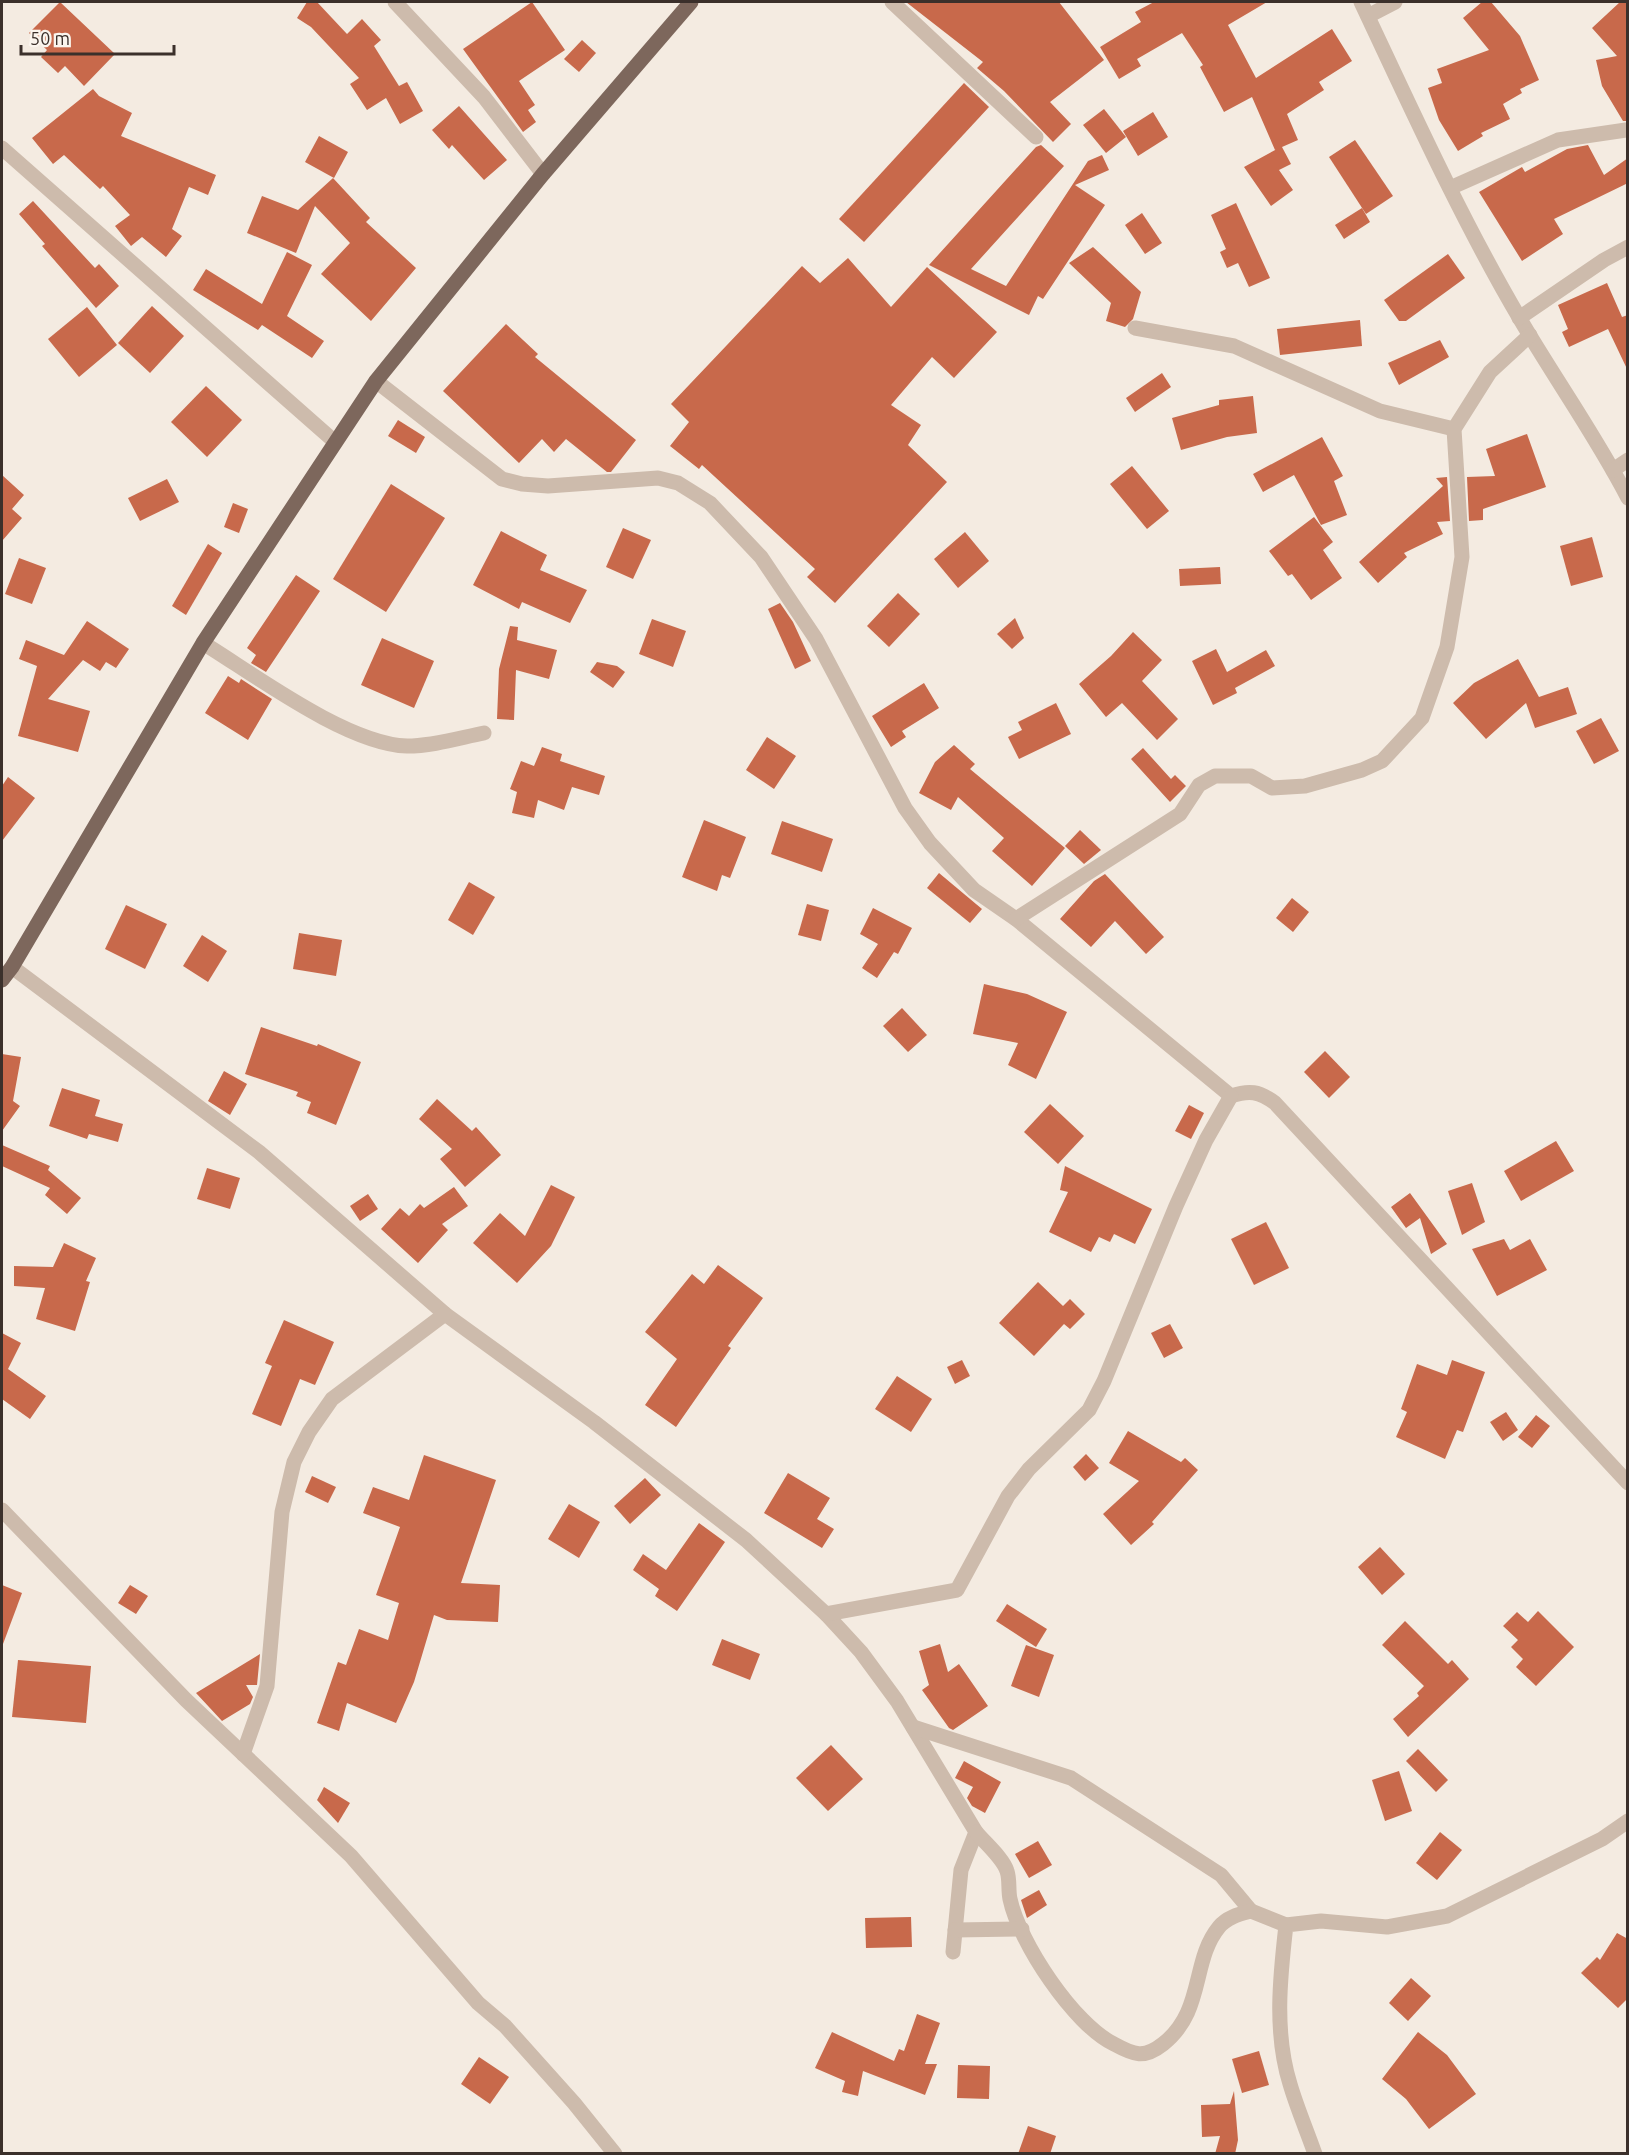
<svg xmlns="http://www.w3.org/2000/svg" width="1629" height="2155" font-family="Ubuntu,sans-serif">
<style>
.building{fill:#c8694b}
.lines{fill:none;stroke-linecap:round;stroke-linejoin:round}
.minor{stroke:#cdbbac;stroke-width:15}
.major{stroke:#7d675c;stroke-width:15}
</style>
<rect width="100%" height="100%" fill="#f4ebe1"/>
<g class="building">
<path d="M60 2 115 54 84 86 65 66 58 73 41 57 47 50 29 33Z"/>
<path d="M307 2H317L347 34 362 19 381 40 374 46 399 86 407 82 423 111 400 124 386 98 367 110 350 84 359 78 311 27 297 18Z"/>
<path d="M532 2 565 50 519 81 535 105 528 110 536 122 523 132 463 49Z"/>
<path d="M906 2H1059L1104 60 1050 102 1071 124 1053 142 1004 91 977 68 983 62Z"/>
<path d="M1154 2H1267L1228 25 1256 78 1332 29 1352 61 1319 82 1324 90 1287 114 1298 140 1282 147 1291 164 1279 170 1293 190 1271 206 1244 167 1277 149 1275 150 1252 97 1224 112 1200 67 1203 65 1182 33 1137 59 1141 66 1119 79 1100 47 1141 22 1135 12Z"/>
<path d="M1482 2H1491L1520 36 1539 80 1520 89 1522 93 1503 104 1510 119 1481 133 1483 136 1458 151 1439 120 1428 88 1442 83 1437 69 1489 50 1463 18Z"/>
<path d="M1620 2H1628V121H1623L1602 86 1596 60 1617 56 1592 28Z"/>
<path d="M582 40 596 53 579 72 564 59Z"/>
<path d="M964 83 989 107 864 242 839 219Z"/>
<path d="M93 89 99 96 132 113 121 136 216 175 208 195 189 187 172 229 182 236 166 257 142 237 131 246 115 226 130 215 103 186 100 189 64 155 53 164 32 138Z"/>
<path d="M459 106 507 160 484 180 452 145 449 149 432 130Z"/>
<path d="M1104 109 1126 137 1106 153 1083 125Z"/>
<path d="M1153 112 1168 137 1138 156 1123 131Z"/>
<path d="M319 136 348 152 334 178 305 162Z"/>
<path d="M1355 140 1393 196 1366 214 1329 157Z"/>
<path d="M1041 145 1064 166 971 269 1006 286 1088 161 1102 155 1109 170 1075 185 1105 205 1043 299 1038 296 1029 315 929 265 1036 147Z"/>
<path d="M1588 145 1604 175 1628 158V183L1554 219 1563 234 1522 261 1479 192 1522 167 1525 172 1567 149Z"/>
<path d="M333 178 370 218 366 222 416 268 371 321 321 274 350 243 315 206 296 253 247 233 262 196 298 210Z"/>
<path d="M33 201 95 268 99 264 119 286 96 308 42 246 45 244 19 214Z"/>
<path d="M1236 203 1270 278 1249 287 1238 263 1227 268 1220 252 1226 249 1211 215Z"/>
<path d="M1362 208 1370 222 1344 239 1335 225Z"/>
<path d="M1142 213 1162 243 1145 254 1125 225Z"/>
<path d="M1093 247 1141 292 1133 319 1125 327 1106 321 1111 303 1069 263Z"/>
<path d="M287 252 312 265 287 316 324 341 312 358 262 325 258 330 193 290 206 269 262 304Z"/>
<path d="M1448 254 1465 278 1406 321H1399L1384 300Z"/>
<path d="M848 258 891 307 927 267 997 332 954 378 932 357 891 405 921 425 908 445 947 482 835 603 807 577 815 569 702 465 699 469 670 446 689 422 671 404 802 266 820 283Z"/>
<path d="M1607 283 1622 317 1628 315V371L1608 329 1569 347 1562 332 1568 329 1558 305Z"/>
<path d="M152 306 184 336 150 373 118 343Z"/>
<path d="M87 307 117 345 79 377 48 339Z"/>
<path d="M1360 320 1362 346 1280 355 1277 329Z"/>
<path d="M506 324 538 354 535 357 636 440 611 472H607L566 439 554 452 542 439 519 463 443 391Z"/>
<path d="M1440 340 1449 357 1399 385 1388 363Z"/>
<path d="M1162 373 1171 387 1135 412 1126 398Z"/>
<path d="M206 386 242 420 207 457 171 422Z"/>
<path d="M1253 396 1257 433 1227 437 1181 450 1172 418 1219 405V400Z"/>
<path d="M398 420 425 437 416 453 388 436Z"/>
<path d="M1527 434 1546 487 1483 509V520L1469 521 1467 477 1495 476 1486 449Z"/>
<path d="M1322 437 1343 476 1334 481 1347 515 1321 525 1294 475 1263 492 1253 474Z"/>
<path d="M1132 466 1169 511 1147 529 1110 484Z"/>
<path d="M2 475 24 495 12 509 22 518 2 541Z"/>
<path d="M1447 477 1450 521 1437 522 1443 534 1404 553 1407 557 1378 583 1359 562 1443 486 1436 478Z"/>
<path d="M167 479 179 502 140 521 128 498Z"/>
<path d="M391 484 445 518 386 612 333 579Z"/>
<path d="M233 503 248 509 239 533 224 527Z"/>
<path d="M1314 517 1333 542 1323 550 1342 578 1311 600 1292 574 1288 576 1269 551Z"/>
<path d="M623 528 651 540 633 579 606 567Z"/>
<path d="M501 531 547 555 540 570 587 590 570 623 522 602 519 609 473 585Z"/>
<path d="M965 532 989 561 958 588 934 559Z"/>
<path d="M1592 537 1603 577 1571 586 1560 546Z"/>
<path d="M208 544 222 553 186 615 172 606Z"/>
<path d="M19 558 46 568 32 604 5 594Z"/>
<path d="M1220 567 1221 584 1180 586 1179 569Z"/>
<path d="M296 575 320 591 266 672 251 663 256 655 247 648Z"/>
<path d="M898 593 920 614 889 647 867 626Z"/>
<path d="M780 603 793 622 811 661 795 669 768 609Z"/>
<path d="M1015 618 1024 638 1012 649 997 634Z"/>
<path d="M652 619 686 631 673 667 639 654Z"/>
<path d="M87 621 129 649 116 668 106 662 100 671 83 660 48 699 90 711 78 752 18 736 37 666 19 659 26 640 64 655Z"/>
<path d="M510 626 518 627 517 640 557 650 549 679 516 670 514 720 497 719 499 669Z"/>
<path d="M1133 632 1162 660 1142 681 1178 719 1157 740 1122 703 1106 717 1079 684 1111 656Z"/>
<path d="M382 638 434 661 414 708 361 685Z"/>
<path d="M1216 649 1227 672 1266 650 1275 666 1235 688 1237 693 1213 705 1192 661Z"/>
<path d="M1518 659 1539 697 1568 687 1577 714 1535 728 1526 703 1486 739 1453 703 1474 683Z"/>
<path d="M597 662 617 666 625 672 613 688 590 672Z"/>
<path d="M228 676 239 683 241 679 272 699 248 740 205 713Z"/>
<path d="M924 683 939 708 902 731 906 737 891 747 872 716Z"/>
<path d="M1056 703 1071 734 1019 759 1008 737 1022 730 1018 722Z"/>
<path d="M1601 718 1619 751 1594 764 1576 731Z"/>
<path d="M767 737 796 756 774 789 746 770Z"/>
<path d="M954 745 975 764 970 769 1065 848 1032 886 992 851 1004 838 958 797 951 810 919 793 935 762Z"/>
<path d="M542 747 562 754 560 761 605 776 599 795 572 787 564 810 538 800 534 818 512 813 517 792 510 789 521 761 534 766Z"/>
<path d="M1143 748 1171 779 1175 775 1186 786 1170 802 1131 759Z"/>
<path d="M8 777 35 798 2 841V786Z"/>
<path d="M704 820 746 837 730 878 722 875 717 891 682 877Z"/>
<path d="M782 821 833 839 822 872 771 854Z"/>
<path d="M1080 830 1101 850 1084 864 1065 846Z"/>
<path d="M939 873 982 909 970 923 927 888Z"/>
<path d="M1105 874 1164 937 1146 954 1115 921 1091 947 1060 919 1094 881Z"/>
<path d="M469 882 495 897 473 935 448 920Z"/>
<path d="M1292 898 1309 912 1293 932 1276 918Z"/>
<path d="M807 904 829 910 821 941 798 935Z"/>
<path d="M126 905 167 924 145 969 105 949Z"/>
<path d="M873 908 912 928 898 954 894 952 877 978 862 968 878 944 860 934Z"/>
<path d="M299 933 342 940 336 976 293 969Z"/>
<path d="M202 935 227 951 208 982 183 966Z"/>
<path d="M984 984 1027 994 1067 1012 1036 1079 1008 1065 1018 1043 973 1034Z"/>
<path d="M902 1008 927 1035 908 1052 883 1026Z"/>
<path d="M261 1027 317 1046 318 1044 361 1062 336 1125 307 1113 311 1102 296 1096 298 1092 245 1074Z"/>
<path d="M1325 1051 1350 1077 1329 1098 1304 1072Z"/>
<path d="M2 1054 21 1057 13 1101 20 1106 2 1131Z"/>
<path d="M224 1071 247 1084 230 1115 208 1101Z"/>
<path d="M62 1088 100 1100 95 1116 123 1124 118 1142 89 1134 87 1139 49 1126Z"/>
<path d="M437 1099 472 1131 476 1127 501 1155 465 1187 440 1159 452 1149 419 1119Z"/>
<path d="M1050 1104 1084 1136 1058 1164 1024 1132Z"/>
<path d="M1189 1105 1204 1113 1191 1139 1175 1131Z"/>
<path d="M1556 1141 1574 1171 1521 1201 1504 1171Z"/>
<path d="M2 1145 50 1166 48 1170 81 1198 67 1214 45 1195 50 1188 2 1166Z"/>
<path d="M1065 1166 1152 1209 1135 1244 1114 1234 1110 1242 1099 1237 1091 1252 1049 1232 1068 1192 1060 1190Z"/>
<path d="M207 1168 240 1178 230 1209 197 1199Z"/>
<path d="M1472 1183 1485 1222 1462 1235 1448 1191Z"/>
<path d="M551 1185 575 1197 551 1246 517 1283 473 1243 500 1213 525 1236Z"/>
<path d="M454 1187 468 1206 442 1224 448 1230 418 1263 381 1229 400 1208 409 1216 420 1204 424 1208Z"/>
<path d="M1410 1193 1447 1244 1431 1254 1420 1218 1406 1228 1391 1207Z"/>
<path d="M368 1194 378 1209 360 1221 350 1206Z"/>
<path d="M1266 1222 1289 1268 1254 1285 1231 1239Z"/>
<path d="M1504 1239 1510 1250 1530 1239 1547 1270 1497 1296 1472 1249Z"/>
<path d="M64 1243 96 1258 86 1281 90 1282 75 1331 36 1319 45 1288 14 1286V1266L53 1267Z"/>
<path d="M718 1265 763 1298 728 1346 731 1348 676 1427 645 1405 677 1359 645 1332 692 1274 704 1284Z"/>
<path d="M1038 1282 1063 1306 1070 1299 1085 1314 1070 1329 1064 1324 1034 1356 999 1323Z"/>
<path d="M284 1320 334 1342 315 1385 300 1379 281 1426 252 1414 272 1366 265 1363Z"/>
<path d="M1170 1324 1183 1348 1164 1358 1151 1333Z"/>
<path d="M2 1333 21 1343 8 1369 46 1396 30 1419 2 1399Z"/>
<path d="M962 1360 970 1376 955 1384 947 1367Z"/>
<path d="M1452 1360 1485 1372 1463 1432 1457 1430 1445 1459 1396 1437 1407 1412 1401 1409 1417 1364 1447 1375Z"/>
<path d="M897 1376 932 1399 911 1432 875 1409Z"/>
<path d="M1506 1412 1518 1430 1503 1441 1490 1422Z"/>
<path d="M1536 1415 1550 1426 1532 1448 1518 1437Z"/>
<path d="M1128 1431 1181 1462 1185 1458 1198 1470 1152 1522 1154 1524 1131 1545 1103 1514 1139 1481 1109 1463Z"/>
<path d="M1086 1454 1099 1468 1085 1481 1073 1467Z"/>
<path d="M424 1455 496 1480 461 1583 500 1585 498 1622 447 1620 434 1615 414 1682 396 1723 347 1703 339 1731 317 1723 338 1662 346 1665 359 1629 388 1640 399 1603 376 1595 400 1527 363 1513 373 1487 409 1500Z"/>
<path d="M788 1473 830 1498 817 1519 834 1529 822 1548 764 1513Z"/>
<path d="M312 1476 336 1487 328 1503 305 1492Z"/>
<path d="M645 1478 661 1495 630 1524 614 1506Z"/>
<path d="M569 1504 600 1522 579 1558 548 1539Z"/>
<path d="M699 1523 725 1542 677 1611 655 1596 659 1589 633 1570 643 1554 666 1570Z"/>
<path d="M1380 1547 1405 1574 1382 1595 1358 1567Z"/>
<path d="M2 1585 22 1593 3 1644H2Z"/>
<path d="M130 1585 148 1596 136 1614 118 1603Z"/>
<path d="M1007 1604 1047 1629 1036 1647 996 1621Z"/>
<path d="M1538 1611 1574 1647 1536 1686 1516 1667 1523 1659 1511 1647 1518 1640 1503 1626 1517 1612 1528 1622Z"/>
<path d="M1405 1621 1448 1664 1452 1660 1469 1679 1408 1737 1393 1719 1419 1696 1417 1693 1424 1686 1382 1645Z"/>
<path d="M722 1639 760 1654 750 1680 712 1665Z"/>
<path d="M940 1644 948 1672 959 1664 988 1706 953 1730 949 1728 922 1690 929 1685 919 1651Z"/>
<path d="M1026 1645 1054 1655 1039 1697 1011 1686Z"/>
<path d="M260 1654 257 1685H246L253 1697 250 1704 222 1721 196 1693Z"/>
<path d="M18 1660 91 1666 86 1723 12 1717Z"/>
<path d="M831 1745 863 1779 828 1811 796 1778Z"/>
<path d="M1418 1749 1448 1780 1436 1792 1406 1761Z"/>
<path d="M964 1761 1001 1782 985 1813 972 1806 967 1798 973 1787 955 1778Z"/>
<path d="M1399 1771 1412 1811 1385 1821 1372 1780Z"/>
<path d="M324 1787 350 1803 338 1823 317 1800Z"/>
<path d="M1440 1832 1462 1850 1437 1880 1416 1863Z"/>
<path d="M1038 1841 1052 1865 1029 1878 1015 1854Z"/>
<path d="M1039 1890 1047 1905 1027 1918 1021 1900Z"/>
<path d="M911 1917 912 1947 866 1948 865 1918Z"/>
<path d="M1617 1933 1628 1939V1998L1618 2008 1581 1973 1597 1957 1600 1960Z"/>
<path d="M1411 1978 1431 1996 1408 2021 1389 2003Z"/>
<path d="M917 2014 940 2023 925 2064H937L925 2095 863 2071 858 2096 842 2092 845 2081 815 2068 832 2032 894 2061 899 2049 904 2051Z"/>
<path d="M1418 2032 1447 2055 1476 2094 1429 2129 1406 2099 1382 2079Z"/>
<path d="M1259 2051 1269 2085 1242 2093 1232 2059Z"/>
<path d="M479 2057 509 2077 490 2104 461 2084Z"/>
<path d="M958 2065 990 2066 989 2099 957 2098Z"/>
<path d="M1234 2091 1238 2140 1235 2154H1215L1220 2136 1202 2137 1201 2105 1230 2104Z"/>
<path d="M1028 2126 1056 2136 1050 2154H1018Z"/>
</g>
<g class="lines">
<g class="minor">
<path d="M395 2 484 97 543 174"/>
<path d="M892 2 1036 137"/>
<path d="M1361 2C1411 108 1460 217 1520 319 1555 379 1596 436 1628 498"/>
<path d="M1368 16 1395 2"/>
<path d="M2 148 334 441"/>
<path d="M1450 188 1558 140 1626 130"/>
<path d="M1519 318 1604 260 1628 247"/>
<path d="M1135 328 1234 346 1380 411 1454 429"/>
<path d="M376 381 502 479 522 484 548 486 658 478 678 483 710 503 761 557 816 639 905 808 930 843 974 890 1016 919 1231 1096C1249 1090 1259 1091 1275 1103L1628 1483"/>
<path d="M1613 470 1628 460"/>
<path d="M203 643C255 675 347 744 407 746 433 746 459 738 484 733"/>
<path d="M1016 919 1180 814 1199 785 1215 776H1251L1272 788 1305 786 1362 770 1382 761 1422 718 1447 647 1462 557 1454 429 1490 372 1530 335"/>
<path d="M12 967 259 1152 445 1314 594 1422 746 1540 826 1614 861 1652 897 1701 976 1832 961 1870 953 1952"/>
<path d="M2 1510 186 1700 351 1856 478 2003 505 2026 574 2103 615 2154"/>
<path d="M826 1614 957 1590 1008 1496 1029 1469 1089 1410 1104 1381 1176 1206 1206 1140 1231 1096"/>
<path d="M913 1727 1071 1778 1221 1875 1251 1911"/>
<path d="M243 1754 267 1686 282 1512 294 1462 309 1432 332 1399 445 1314"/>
<path d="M976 1832C985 1843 1003 1858 1007 1871 1010 1880 1008 1890 1010 1899 1019 1942 1074 2025 1114 2044 1134 2055 1144 2059 1163 2044 1205 2011 1191 1961 1219 1927 1227 1917 1240 1914 1251 1911L1286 1925"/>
<path d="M955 1930 1022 1929"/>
<path d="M1315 2154C1307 2131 1297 2108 1290 2084 1274 2033 1280 1977 1286 1925L1321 1921 1387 1927 1447 1916 1602 1839 1628 1821"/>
</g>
<path class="major" d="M2 980 12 967 203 643 376 381 543 174 691 2"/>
</g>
<rect width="1629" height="2155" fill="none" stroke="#3b302b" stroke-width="6"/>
<path d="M21 45v9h153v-9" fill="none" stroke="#3b302b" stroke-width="3"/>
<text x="30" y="45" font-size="18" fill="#3b302b" stroke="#fbf5ee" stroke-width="4.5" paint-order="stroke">50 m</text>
</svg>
